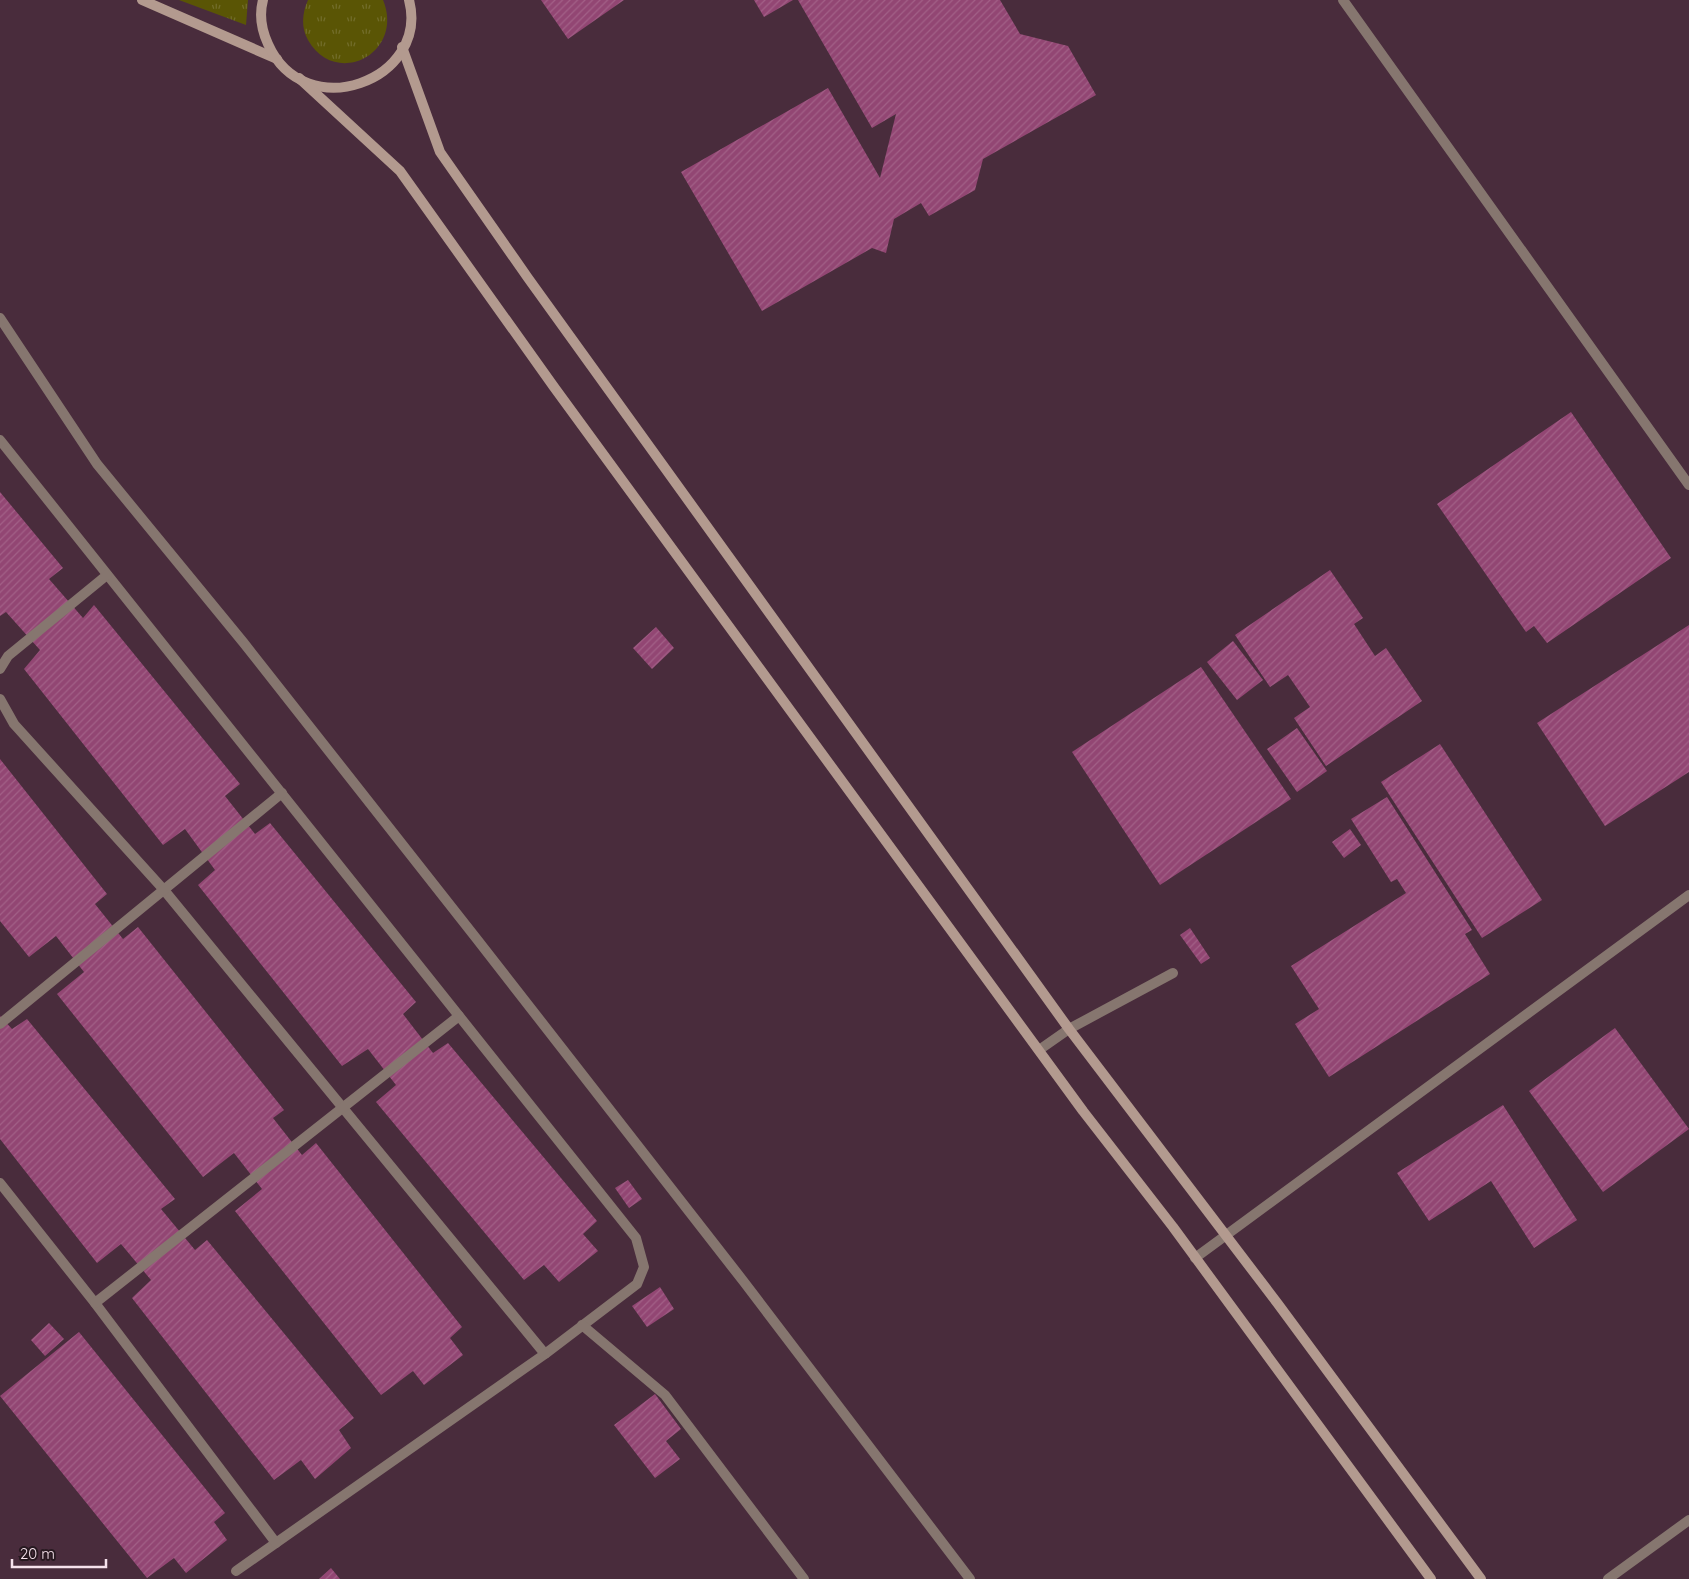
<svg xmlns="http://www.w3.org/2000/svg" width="1689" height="1579" font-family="Quicksand,sans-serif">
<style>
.grass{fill:url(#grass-tufts)}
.building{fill:url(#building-hatch)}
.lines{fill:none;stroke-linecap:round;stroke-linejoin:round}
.service{stroke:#86766f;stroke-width:10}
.minor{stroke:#86766f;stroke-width:10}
.tertiary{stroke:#86766f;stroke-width:10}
.secondary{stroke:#b39a8f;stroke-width:10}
</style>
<defs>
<pattern id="grass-tufts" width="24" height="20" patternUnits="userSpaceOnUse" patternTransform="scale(1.25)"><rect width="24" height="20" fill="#5a5505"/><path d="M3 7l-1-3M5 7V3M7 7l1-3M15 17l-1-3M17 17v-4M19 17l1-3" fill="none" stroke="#726d2a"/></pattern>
<pattern id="building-hatch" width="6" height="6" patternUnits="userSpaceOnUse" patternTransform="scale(1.25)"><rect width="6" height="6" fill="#924673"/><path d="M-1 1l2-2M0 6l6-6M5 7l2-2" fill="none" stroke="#a26087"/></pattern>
</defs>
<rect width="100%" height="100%" fill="#492c3c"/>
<g class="grass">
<path d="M179 0H248L246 25Z"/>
<path d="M308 0H383C405 53 336 89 308 40 301 28 302 13 308 0Z"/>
</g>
<g class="building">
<path d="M541 0H624L568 39Z"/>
<path d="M754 0H793L764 17Z"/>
<path d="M798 0H1000L1020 34 1068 46 1096 95 983 159 975 190 929 216 921 203 894 219 886 253 872 248 762 311 681 172 828 88 880 178 896 114 872 128Z"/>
<path d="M1571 412 1671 558 1547 643 1534 626 1526 632 1437 504Z"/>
<path d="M0 492 63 568 49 579 83 618 94 605 240 784 225 796 255 834 270 823 416 1002 403 1014 433 1053 448 1043 597 1221 583 1234 598 1251 559 1282 544 1265 524 1280 376 1102 396 1085 368 1049 342 1066 198 885 215 870 185 829 163 845 24 669 40 650 6 612 0 616Z"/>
<path d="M1330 570 1363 618 1354 624 1375 656 1386 648 1422 701 1326 766 1294 718 1310 707 1288 675 1270 687 1235 635Z"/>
<path d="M1689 625V772L1605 826 1537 723Z"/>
<path d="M656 627 674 648 652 669 633 648Z"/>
<path d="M1233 641 1263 680 1237 700 1207 662Z"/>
<path d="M1201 667 1291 799 1160 885 1072 752Z"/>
<path d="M1297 728 1327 771 1297 792 1267 749Z"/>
<path d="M1440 744 1542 900 1482 938 1381 782Z"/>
<path d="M0 759 107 894 95 904 123 939 138 927 284 1110 273 1118 302 1155 316 1143 462 1327 450 1338 463 1355 424 1385 413 1371 381 1395 235 1211 262 1189 234 1153 203 1177 57 994 84 972 56 936 29 957 0 921Z"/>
<path d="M1387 797 1472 930 1465 934 1490 974 1329 1077 1295 1024 1319 1009 1291 966 1406 893 1397 879 1391 882 1351 819Z"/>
<path d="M1350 829 1361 845 1344 858 1332 842Z"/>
<path d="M1190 928 1210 958 1201 964 1180 935Z"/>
<path d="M0 1016 12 1029 27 1019 175 1199 161 1209 195 1250 207 1240 354 1418 339 1430 351 1448 315 1479 301 1460 274 1480 132 1298 151 1280 121 1244 97 1263 0 1139Z"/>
<path d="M1615 1028 1689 1129 1603 1192 1529 1091Z"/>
<path d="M1503 1105 1577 1220 1534 1248 1491 1181 1429 1221 1397 1173Z"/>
<path d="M628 1180 642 1199 629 1208 615 1188Z"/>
<path d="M660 1287 674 1309 647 1327 632 1306Z"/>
<path d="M49 1323 64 1339 45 1356 31 1340Z"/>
<path d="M79 1332 225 1513 214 1522 227 1540 186 1573 174 1558 147 1578 0 1396Z"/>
<path d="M655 1394 681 1429 666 1441 680 1459 655 1478 614 1425Z"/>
<path d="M331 1568 340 1579H319Z"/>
</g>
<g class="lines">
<g class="service">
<path d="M0 440 636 1238 644 1267 637 1284 545 1354 236 1571"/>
<path d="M0 669 8 656 107 575"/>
<path d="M0 699 14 724 164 890 545 1354"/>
<path d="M0 1024 282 793"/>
<path d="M0 1183 95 1303 276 1543"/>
<path d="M95 1303 459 1016"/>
<path d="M582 1325 665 1395 804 1579"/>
</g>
<g class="minor">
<path d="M0 318 97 464 243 642 476 938 744 1282 970 1579"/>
<path d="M1039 1050 1069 1029 1173 973"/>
<path d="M1608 1579 1689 1520"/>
</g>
<g class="tertiary">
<path d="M1343 0 1689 485"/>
<path d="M1195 1258 1689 895"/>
</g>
<g class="secondary">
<path d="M142 0 277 59"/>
<path d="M263 0C259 15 262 31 268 44 305 127 430 80 409 0"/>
<path d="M402 47 440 152 528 278 1069 1029 1278 1304 1481 1579"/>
<path d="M299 78 400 171 554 387 1083 1111 1173 1227 1431 1579"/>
</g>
</g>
<path d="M12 1559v8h94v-8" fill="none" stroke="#f6e2ec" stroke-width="2.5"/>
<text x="20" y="1559" font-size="15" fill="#f6e2ec" stroke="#271920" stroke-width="4" paint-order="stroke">20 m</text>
</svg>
